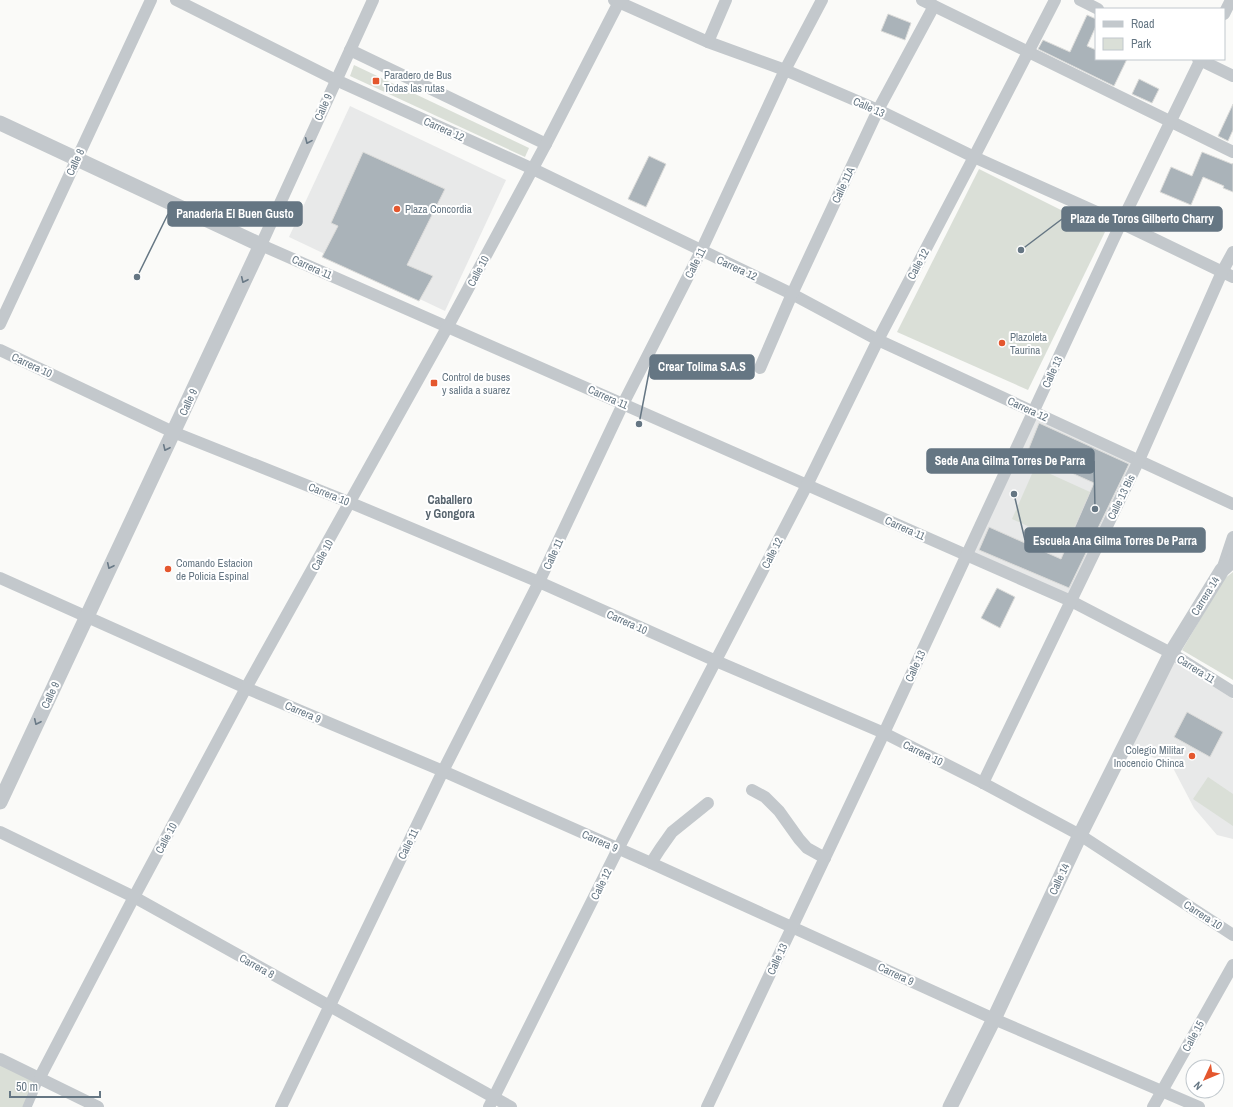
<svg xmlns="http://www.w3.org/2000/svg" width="1233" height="1107" font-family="'Archivo Narrow',sans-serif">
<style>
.built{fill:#e8e9e9}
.green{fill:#dadfd7}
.building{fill:#aab3b9;stroke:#dcdcda}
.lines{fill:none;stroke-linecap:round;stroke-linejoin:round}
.pedestrian{stroke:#c3c8cc;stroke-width:9}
.minor{stroke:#c3c8cc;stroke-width:12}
.tertiary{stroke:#c3c8cc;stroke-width:15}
.oneway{stroke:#6a7a87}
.poi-dot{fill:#e4572e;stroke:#fff;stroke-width:1.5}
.labels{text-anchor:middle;stroke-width:4;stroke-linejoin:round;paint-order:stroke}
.poi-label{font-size:11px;fill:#657683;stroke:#fff;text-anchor:start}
.street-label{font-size:11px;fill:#657683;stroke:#fff}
.neighbourhood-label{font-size:12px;font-weight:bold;fill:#57646e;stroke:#fff}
.leader{fill:none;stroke:#657683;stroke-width:1.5}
.callout-dot{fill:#657683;stroke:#fff;stroke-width:1.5}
.callout{fill:#657683;stroke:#657683;stroke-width:1.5}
.callout-label{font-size:12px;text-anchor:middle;font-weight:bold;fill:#fff}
</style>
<rect width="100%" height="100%" fill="#fafaf8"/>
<g class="built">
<path d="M350 106 506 180 445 311 289 237Z"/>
<path d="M1036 415 1135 461 1069 595 971 554Z"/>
<path d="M1173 661 1233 699V839L1217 835 1194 808 1172 766 1130 747Z"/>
</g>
<g class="green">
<path d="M354 65 529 148 525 157 350 76Z"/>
<path d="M979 169 1105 232 1028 390 897 332Z"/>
<path d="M1035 467 1090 492 1067 544 1012 519Z"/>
<path d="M1233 572V680L1182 650 1224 579Z"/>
<path d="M1208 777 1233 794V826L1193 799Z"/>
<path d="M0 1059 40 1077 27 1107H0Z"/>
</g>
<g class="building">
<path d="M888 14 911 23 905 40 881 31Z"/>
<path d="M1087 15 1096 19V26L1087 46 1096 50V59H1127L1114 86 1038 49 1043 40 1070 52Z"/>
<path d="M1139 79 1159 89 1152 103 1132 94Z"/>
<path d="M1233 104V130L1228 141 1218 136Z"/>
<path d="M363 152 445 189 407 265 433 276 419 301 322 257 338 226 331 223Z"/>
<path d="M1202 152 1232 164 1233 163V192L1223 188 1224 186 1203 177 1191 205 1160 192 1171 167 1192 176Z"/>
<path d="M649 156 666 164 646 207 628 199Z"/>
<path d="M1039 423 1129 464 1069 588 979 550 989 527 1061 559 1094 483 1027 453Z"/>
<path d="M997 588 1015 597 1000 628 981 618Z"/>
<path d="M1187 712 1223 732 1210 757 1174 737Z"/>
</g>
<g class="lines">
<path class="pedestrian" d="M27 1107 40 1077"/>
<g class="minor">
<path d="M176 0 336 80 533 169 792 294 878 340 1233 504"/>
<path d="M373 0 261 245 1071 601 1171 653 1233 692"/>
<path d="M614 0 708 42 785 70 878 110 974 157 1121 223 1233 277"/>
<path d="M922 0 1233 152"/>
<path d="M1080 0 1098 9"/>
<path d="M1224 14 1231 0"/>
<path d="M708 42 726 0"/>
<path d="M350 50 546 144"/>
<path d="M1198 59 1233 76"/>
<path d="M0 324 151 0"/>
<path d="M0 350 173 432 351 503 539 582 716 661 884 733 983 783 1080 835 1233 935"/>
<path d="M760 368 792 294 878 110 934 6"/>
<path d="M1222 570 1233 537"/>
<path d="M0 578 246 688 443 771 651 863 994 1019 1199 1107"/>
<path d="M983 783 1139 460 1222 272 1233 252"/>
<path d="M752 790 765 797 779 811 799 839 807 848 825 858"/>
<path d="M0 832 134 897 511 1107"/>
<path d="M651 863 660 849 672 832 708 803"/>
<path d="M0 1059 98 1107"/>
<path d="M40 1077 134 897 246 688 448 326 546 144 620 0"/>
<path d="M281 1107 443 771 539 582 623 404 701 251 785 70 822 0"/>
<path d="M489 1107 618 849 807 485 878 340 974 157 1055 0"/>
<path d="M707 1107 884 733 1121 223 1201 59"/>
<path d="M1153 1107 1233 965"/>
</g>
<g class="tertiary">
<path d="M0 123 261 245 0 802"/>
<path d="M950 1107 994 1019 1080 835 1171 653 1222 570 1233 560"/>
</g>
</g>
<defs><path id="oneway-chevron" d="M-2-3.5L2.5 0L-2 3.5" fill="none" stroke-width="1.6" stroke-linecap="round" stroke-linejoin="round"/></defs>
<g class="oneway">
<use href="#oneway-chevron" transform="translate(308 141) rotate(114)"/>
<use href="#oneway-chevron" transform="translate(244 280) rotate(115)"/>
<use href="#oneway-chevron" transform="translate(166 448) rotate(115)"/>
<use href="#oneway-chevron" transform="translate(110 566) rotate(115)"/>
<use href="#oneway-chevron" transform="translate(37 722) rotate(115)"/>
</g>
<g class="poi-dot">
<rect x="372" y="77" width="8" height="8" rx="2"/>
<circle cx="397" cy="209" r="4"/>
<circle cx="1002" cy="343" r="4"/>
<rect x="430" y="379" width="8" height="8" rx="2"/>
<circle cx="168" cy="569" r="4"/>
<circle cx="1192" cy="756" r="4"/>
</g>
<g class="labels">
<g class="poi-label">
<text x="384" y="79">Paradero de Bus<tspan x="384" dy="13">Todas las rutas</tspan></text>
<text x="405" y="213">Plaza Concordia</text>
<text x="1010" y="341">Plazoleta<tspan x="1010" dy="13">Taurina</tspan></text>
<text x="442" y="381">Control de buses<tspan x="442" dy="13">y salida a suarez</tspan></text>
<text x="176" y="567">Comando Estacion<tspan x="176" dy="13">de Policia Espinal</tspan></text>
<text x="1184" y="754" text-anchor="end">Colegio Militar<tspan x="1184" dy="13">Inocencio Chinca</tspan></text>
</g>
<g class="street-label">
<text transform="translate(323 107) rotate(-66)" y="4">Calle 9</text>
<text transform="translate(869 107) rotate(24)" y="4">Calle 13</text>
<text transform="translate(444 129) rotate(24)" y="4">Carrera 12</text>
<text transform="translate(75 162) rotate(-65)" y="4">Calle 8</text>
<text transform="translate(843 185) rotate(-65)" y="4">Calle 11A</text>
<text transform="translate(695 263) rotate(-63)" y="4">Calle 11</text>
<text transform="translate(918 264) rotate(-62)" y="4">Calle 12</text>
<text transform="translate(312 267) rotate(24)" y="4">Carrera 11</text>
<text transform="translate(737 268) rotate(25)" y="4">Carrera 12</text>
<text transform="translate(478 271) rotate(-62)" y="4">Calle 10</text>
<text transform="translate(32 365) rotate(25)" y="4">Carrera 10</text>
<text transform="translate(1052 372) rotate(-65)" y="4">Calle 13</text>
<text transform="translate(608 397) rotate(24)" y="4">Carrera 11</text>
<text transform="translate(188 402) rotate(-65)" y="4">Calle 9</text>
<text transform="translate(1028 409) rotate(25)" y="4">Carrera 12</text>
<text transform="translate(329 494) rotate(22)" y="4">Carrera 10</text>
<text transform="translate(1121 497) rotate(-64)" y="4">Calle 13 Bis</text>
<text transform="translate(905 528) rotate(24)" y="4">Carrera 11</text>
<text transform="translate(772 553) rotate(-63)" y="4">Calle 12</text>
<text transform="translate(553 554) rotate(-65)" y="4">Calle 11</text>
<text transform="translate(322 555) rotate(-61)" y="4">Calle 10</text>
<text transform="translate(1205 596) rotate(-58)" y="4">Carrera 14</text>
<text transform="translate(627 622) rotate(24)" y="4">Carrera 10</text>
<text transform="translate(915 666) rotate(-65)" y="4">Calle 13</text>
<text transform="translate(1196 669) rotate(32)" y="4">Carrera 11</text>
<text transform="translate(50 695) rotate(-65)" y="4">Calle 9</text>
<text transform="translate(303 712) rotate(23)" y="4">Carrera 9</text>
<text transform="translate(923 753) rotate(26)" y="4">Carrera 10</text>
<text transform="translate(166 838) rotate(-62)" y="4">Calle 10</text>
<text transform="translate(600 841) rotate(24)" y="4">Carrera 9</text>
<text transform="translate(408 844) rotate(-64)" y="4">Calle 11</text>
<text transform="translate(1059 879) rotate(-65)" y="4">Calle 14</text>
<text transform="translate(601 884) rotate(-64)" y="4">Calle 12</text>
<text transform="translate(1203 915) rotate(33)" y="4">Carrera 10</text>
<text transform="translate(777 959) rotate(-65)" y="4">Calle 13</text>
<text transform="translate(257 966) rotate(29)" y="4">Carrera 8</text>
<text transform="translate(896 974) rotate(25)" y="4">Carrera 9</text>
<text transform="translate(1193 1036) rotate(-61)" y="4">Calle 15</text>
</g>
<g class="neighbourhood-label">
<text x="450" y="504">Caballero<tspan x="450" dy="14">y Gongora</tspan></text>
</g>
</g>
<path class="leader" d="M137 277L168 214M1021 250L1062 219M639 424L650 367M1095 509L1094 461M1014 494L1025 540"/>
<g class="callout-dot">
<circle cx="137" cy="277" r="4"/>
<circle cx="1021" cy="250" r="4"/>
<circle cx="639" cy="424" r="4"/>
<circle cx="1095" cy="509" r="4"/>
<circle cx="1014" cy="494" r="4"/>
</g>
<g class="callout">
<rect x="168" y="202" width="134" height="24" rx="4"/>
<rect x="1062" y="207" width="160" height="24" rx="4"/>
<rect x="650" y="355" width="104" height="24" rx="4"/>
<rect x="927" y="449" width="167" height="24" rx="4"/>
<rect x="1025" y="528" width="180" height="24" rx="4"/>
</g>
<g class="callout-label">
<text x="235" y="218">Panaderia El Buen Gusto</text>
<text x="1142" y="223">Plaza de Toros Gilberto Charry</text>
<text x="702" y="371">Crear Tolima S.A.S</text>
<text x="1010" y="465">Sede Ana Gilma Torres De Parra</text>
<text x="1115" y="545">Escuela Ana Gilma Torres De Parra</text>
</g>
<rect x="1095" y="8" width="130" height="52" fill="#ffffff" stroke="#c1c8cd"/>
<rect x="1103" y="21" width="20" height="6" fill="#c3c8cc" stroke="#c1c8cd"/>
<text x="1131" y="28" font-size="12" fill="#657683">Road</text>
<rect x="1103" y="38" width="20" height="12" fill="#dadfd7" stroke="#c1c8cd"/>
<text x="1131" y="48" font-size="12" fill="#657683">Park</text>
<g transform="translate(1205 1079) rotate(226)"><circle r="19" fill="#ffffff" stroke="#c1c8cd"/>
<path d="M0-3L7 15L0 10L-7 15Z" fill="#e4572e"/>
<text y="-6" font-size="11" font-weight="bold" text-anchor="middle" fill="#657683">N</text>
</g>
<path d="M10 1091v6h90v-6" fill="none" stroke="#657683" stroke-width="2"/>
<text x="16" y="1091" font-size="12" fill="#657683" stroke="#ffffff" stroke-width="3" paint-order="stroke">50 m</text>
</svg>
